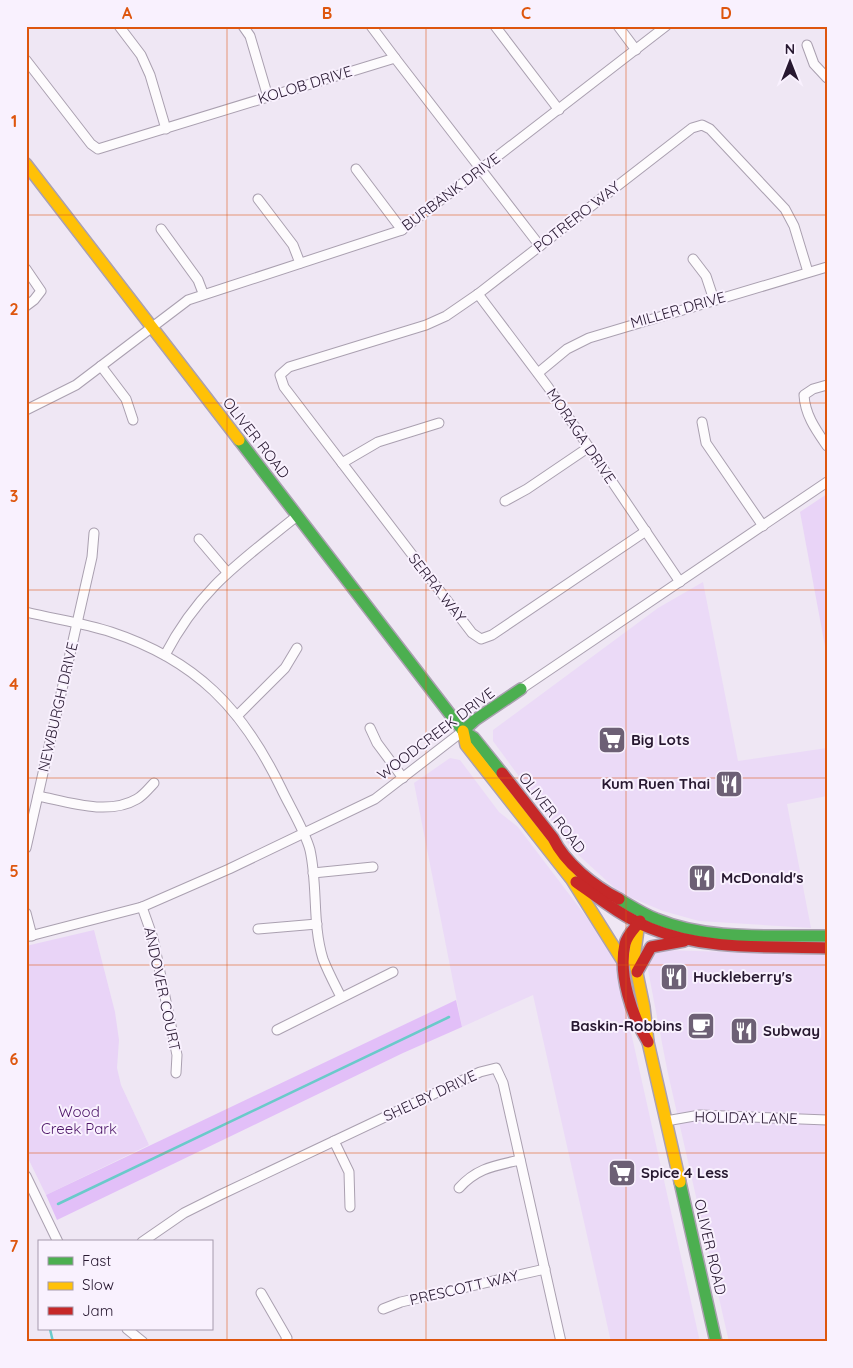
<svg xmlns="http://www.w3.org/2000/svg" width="853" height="1368" font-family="Quicksand,sans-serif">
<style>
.built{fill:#ebdaf7}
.green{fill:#e9d4f7}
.forest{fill:#e2bff8}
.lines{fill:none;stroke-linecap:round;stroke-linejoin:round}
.stream{stroke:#6acaca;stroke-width:2.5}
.street-casing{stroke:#aaa0b0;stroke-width:11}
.fast-casing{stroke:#aaa0b0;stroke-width:14}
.slow-casing{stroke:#aaa0b0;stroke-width:14}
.jam-casing{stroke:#aaa0b0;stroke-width:14}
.street{stroke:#fdfbfd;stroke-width:9}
.fast{stroke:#4caf50;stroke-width:11}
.slow{stroke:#ffc107;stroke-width:11}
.jam{stroke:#c62828;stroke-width:11}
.grid{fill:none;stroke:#de560e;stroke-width:1;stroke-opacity:0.55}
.labels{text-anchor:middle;stroke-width:4;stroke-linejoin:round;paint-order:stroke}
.street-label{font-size:15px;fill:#271830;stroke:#f9f1fe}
.poi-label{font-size:15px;font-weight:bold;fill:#271830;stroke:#f9f1fe;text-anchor:start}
.park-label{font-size:15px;fill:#4d1669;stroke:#f9f1fe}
.neatline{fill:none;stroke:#de560e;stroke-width:2}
.grid-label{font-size:16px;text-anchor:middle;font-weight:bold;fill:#de560e}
</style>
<rect width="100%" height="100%" fill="#efe7f4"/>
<g class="built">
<path d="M703 582 738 761 827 748V796L787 804 811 928 699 921 663 911 620 893 573 850 493 741V730L658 608Z"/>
<path d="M450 758 460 760 499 812 518 827 607 944 614 956 700 1342H611L533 995 462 1027 414 783Z"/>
<path d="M663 950 827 955V1342H729L667 1069 648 970 649 961 657 952Z"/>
</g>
<g class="green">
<path d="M827 494V657L800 512Z"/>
<path d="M94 930 115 1012 119 1040 117 1068 121 1085 149 1145 46 1195 26 1154V946Z"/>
</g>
<path class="forest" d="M456 1000 462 1027 403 1053 57 1220 46 1195Z"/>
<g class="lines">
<g class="stream">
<path d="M58 1204 449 1017"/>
<path d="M50 1329 53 1342"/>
</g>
<g class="street-casing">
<g id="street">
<path d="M119 26 141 55 150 75 166 129"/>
<path d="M243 26 250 36 268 97"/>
<path d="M371 26 395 58"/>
<path d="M495 26 559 110"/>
<path d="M618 26 636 50"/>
<path d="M807 45 814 64 827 78"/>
<path d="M26 60 91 144 98 149 395 58 540 246"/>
<path d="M356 169 402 230"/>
<path d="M258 199 293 245 300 263"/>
<path d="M161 229 198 280 203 293"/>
<path d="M693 259 706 276 714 300"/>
<path d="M26 269 41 291 34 300 26 306"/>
<path d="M478 294 548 387 680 582"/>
<path d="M101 366 126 399 133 420"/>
<path d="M538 373 567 349 589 338 827 267"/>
<path d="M827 385 813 389 804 395C805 415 816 430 827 446"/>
<path d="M26 410 76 385 188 300 402 230 666 26"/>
<path d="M702 422 706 443 763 526"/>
<path d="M342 463 378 442 439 423"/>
<path d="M505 501 527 489 589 447"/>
<path d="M646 531 492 635 481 639 472 633 284 387 280 375 289 367 426 325 446 316 478 294 692 128 702 125 710 129 785 209 794 226 808 272"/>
<path d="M199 539 227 572"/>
<path d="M26 612C54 619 84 623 111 632 196 660 243 709 281 788 290 807 305 831 310 850 318 886 312 924 323 959 328 972 335 985 341 997"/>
<path d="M165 655C200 588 240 562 297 516"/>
<path d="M521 689 827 482"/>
<path d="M237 716 285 668 297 648"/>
<path d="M370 728 377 743 403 778"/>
<path d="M38 796C68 802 108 816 137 799 144 795 149 788 154 783"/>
<path d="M26 848 92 557 94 533"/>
<path d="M313 873 373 867"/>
<path d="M142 907 153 938 177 1055 176 1073"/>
<path d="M26 913 32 936"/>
<path d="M258 929 317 924"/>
<path d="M26 937 142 907 229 869 375 799 463 731"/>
<path d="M277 1030 393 972"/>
<path d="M666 1121 700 1115 827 1120"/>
<path d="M334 1141 349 1172 350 1207"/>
<path d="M26 1176 58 1242"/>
<path d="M459 1188C477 1168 494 1166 520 1160"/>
<path d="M142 1242 184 1213 220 1195 480 1072 496 1068 503 1083 561 1342"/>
<path d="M261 1293 287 1338 285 1342"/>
<path d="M383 1309 401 1302 545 1269"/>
<path d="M127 1329 143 1342"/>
</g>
</g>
<g class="fast-casing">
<g id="fast">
<path d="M239 440 463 731 474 738 502 773"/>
<path d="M463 731 475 720 521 689"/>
<path d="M619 899C631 906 643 914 656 919 709 941 771 935 827 936"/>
<path d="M680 1182 716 1342"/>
</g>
</g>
<g class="slow-casing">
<g id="slow">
<path d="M26 164 239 440"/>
<path d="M463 731 466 745 572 880 624 963"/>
<path d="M639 922 634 959 644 1007 648 1042 680 1182"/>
</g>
</g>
<g class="jam-casing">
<g id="jam">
<path d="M502 773 553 838C565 863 594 886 619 899"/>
<path d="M576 882C600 899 623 917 650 928 705 951 769 946 827 948"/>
<path d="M640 921C635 928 627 935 625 944 618 975 632 1016 648 1042"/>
<path d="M637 972 651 947 684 941"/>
</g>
</g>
<use href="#street" class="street"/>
<use href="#fast" class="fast"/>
<use href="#slow" class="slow"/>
<use href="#jam" class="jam"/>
</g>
<path class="grid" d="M227 26V1342M426 26V1342M626 26V1342M26 215H827M26 403H827M26 590H827M26 778H827M26 965H827M26 1153H827"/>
<defs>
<g id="supermarket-square" transform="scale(1.4375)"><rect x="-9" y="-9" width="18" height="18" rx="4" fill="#6d6075" stroke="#f9f1fe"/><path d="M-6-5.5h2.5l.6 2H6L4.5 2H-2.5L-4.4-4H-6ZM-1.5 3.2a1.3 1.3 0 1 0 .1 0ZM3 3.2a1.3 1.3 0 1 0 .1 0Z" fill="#fff"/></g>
<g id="restaurant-square" transform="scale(1.4375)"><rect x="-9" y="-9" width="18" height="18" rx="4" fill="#6d6075" stroke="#f9f1fe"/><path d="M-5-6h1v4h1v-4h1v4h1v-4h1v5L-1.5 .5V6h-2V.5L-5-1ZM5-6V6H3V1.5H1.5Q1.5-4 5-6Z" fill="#fff"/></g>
<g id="cafe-square" transform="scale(1.4375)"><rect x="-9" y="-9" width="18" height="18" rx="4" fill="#6d6075" stroke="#f9f1fe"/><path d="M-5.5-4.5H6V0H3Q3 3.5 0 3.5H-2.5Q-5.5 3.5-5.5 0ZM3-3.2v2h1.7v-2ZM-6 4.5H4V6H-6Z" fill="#fff"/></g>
</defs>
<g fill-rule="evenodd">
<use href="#supermarket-square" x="612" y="740"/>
<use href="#restaurant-square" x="729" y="784"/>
<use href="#restaurant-square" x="702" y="878"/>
<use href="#restaurant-square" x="674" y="977"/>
<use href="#cafe-square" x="701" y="1026"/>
<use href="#restaurant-square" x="744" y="1031"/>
<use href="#supermarket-square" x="622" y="1173"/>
</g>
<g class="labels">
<g class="street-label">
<text transform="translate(305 85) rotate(-17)" y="5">KOLOB DRIVE</text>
<text transform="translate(451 192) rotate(-37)" y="5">BURBANK DRIVE</text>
<text transform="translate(577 217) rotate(-38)" y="5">POTRERO WAY</text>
<text transform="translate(678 310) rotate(-16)" y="5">MILLER DRIVE</text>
<text transform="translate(581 436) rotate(56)" y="5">MORAGA DRIVE</text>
<text transform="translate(256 438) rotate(52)" y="5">OLIVER ROAD</text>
<text transform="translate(437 588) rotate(52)" y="5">SERRA WAY</text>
<text transform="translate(58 707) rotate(-77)" y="5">NEWBURGH DRIVE</text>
<text transform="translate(436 734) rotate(-37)" y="5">WOODCREEK DRIVE</text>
<text transform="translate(552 813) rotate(52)" y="5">OLIVER ROAD</text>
<text transform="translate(162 989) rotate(78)" y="5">ANDOVER COURT</text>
<text transform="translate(430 1096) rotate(-25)" y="5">SHELBY DRIVE</text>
<text transform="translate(746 1118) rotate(1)" y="5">HOLIDAY LANE</text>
<text transform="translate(710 1247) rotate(77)" y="5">OLIVER ROAD</text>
<text transform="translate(464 1288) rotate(-13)" y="5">PRESCOTT WAY</text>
</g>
<g class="poi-label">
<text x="631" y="745">Big Lots</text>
<text x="710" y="789" text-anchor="end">Kum Ruen Thai</text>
<text x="721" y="883">McDonald's</text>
<text x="693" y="982">Huckleberry's</text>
<text x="682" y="1031" text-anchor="end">Baskin-Robbins</text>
<text x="763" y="1036">Subway</text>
<text x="641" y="1178">Spice 4 Less</text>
</g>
<g class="park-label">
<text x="79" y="1117">Wood<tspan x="79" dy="17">Creek Park</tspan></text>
</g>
</g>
<rect width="853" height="1368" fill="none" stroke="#f9f1fe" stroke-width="55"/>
<rect x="38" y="1240" width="175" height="90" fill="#f9f1fe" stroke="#a59aac"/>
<rect x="48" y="1257" width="25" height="8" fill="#4caf50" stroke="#a59aac"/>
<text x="82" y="1266" font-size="15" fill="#271830">Fast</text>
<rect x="48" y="1282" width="25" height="8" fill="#ffc107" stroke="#a59aac"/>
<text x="82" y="1290" font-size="15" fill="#271830">Slow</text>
<rect x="48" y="1307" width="25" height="8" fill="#c62828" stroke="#a59aac"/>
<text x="82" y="1316" font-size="15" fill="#271830">Jam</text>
<g transform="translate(790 62)" stroke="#f9f1fe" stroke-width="4" paint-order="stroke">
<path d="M0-4L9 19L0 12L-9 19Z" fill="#271830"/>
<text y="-8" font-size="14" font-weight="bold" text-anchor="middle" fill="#271830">N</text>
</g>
<rect x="28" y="28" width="798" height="1312" class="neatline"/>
<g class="grid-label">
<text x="127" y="19">A</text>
<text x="327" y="19">B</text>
<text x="526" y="19">C</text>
<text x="726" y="19">D</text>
<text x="14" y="127">1</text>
<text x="14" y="315">2</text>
<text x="14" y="502">3</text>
<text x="14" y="690">4</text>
<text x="14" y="877">5</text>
<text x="14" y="1065">6</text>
<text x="14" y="1252">7</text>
</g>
</svg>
